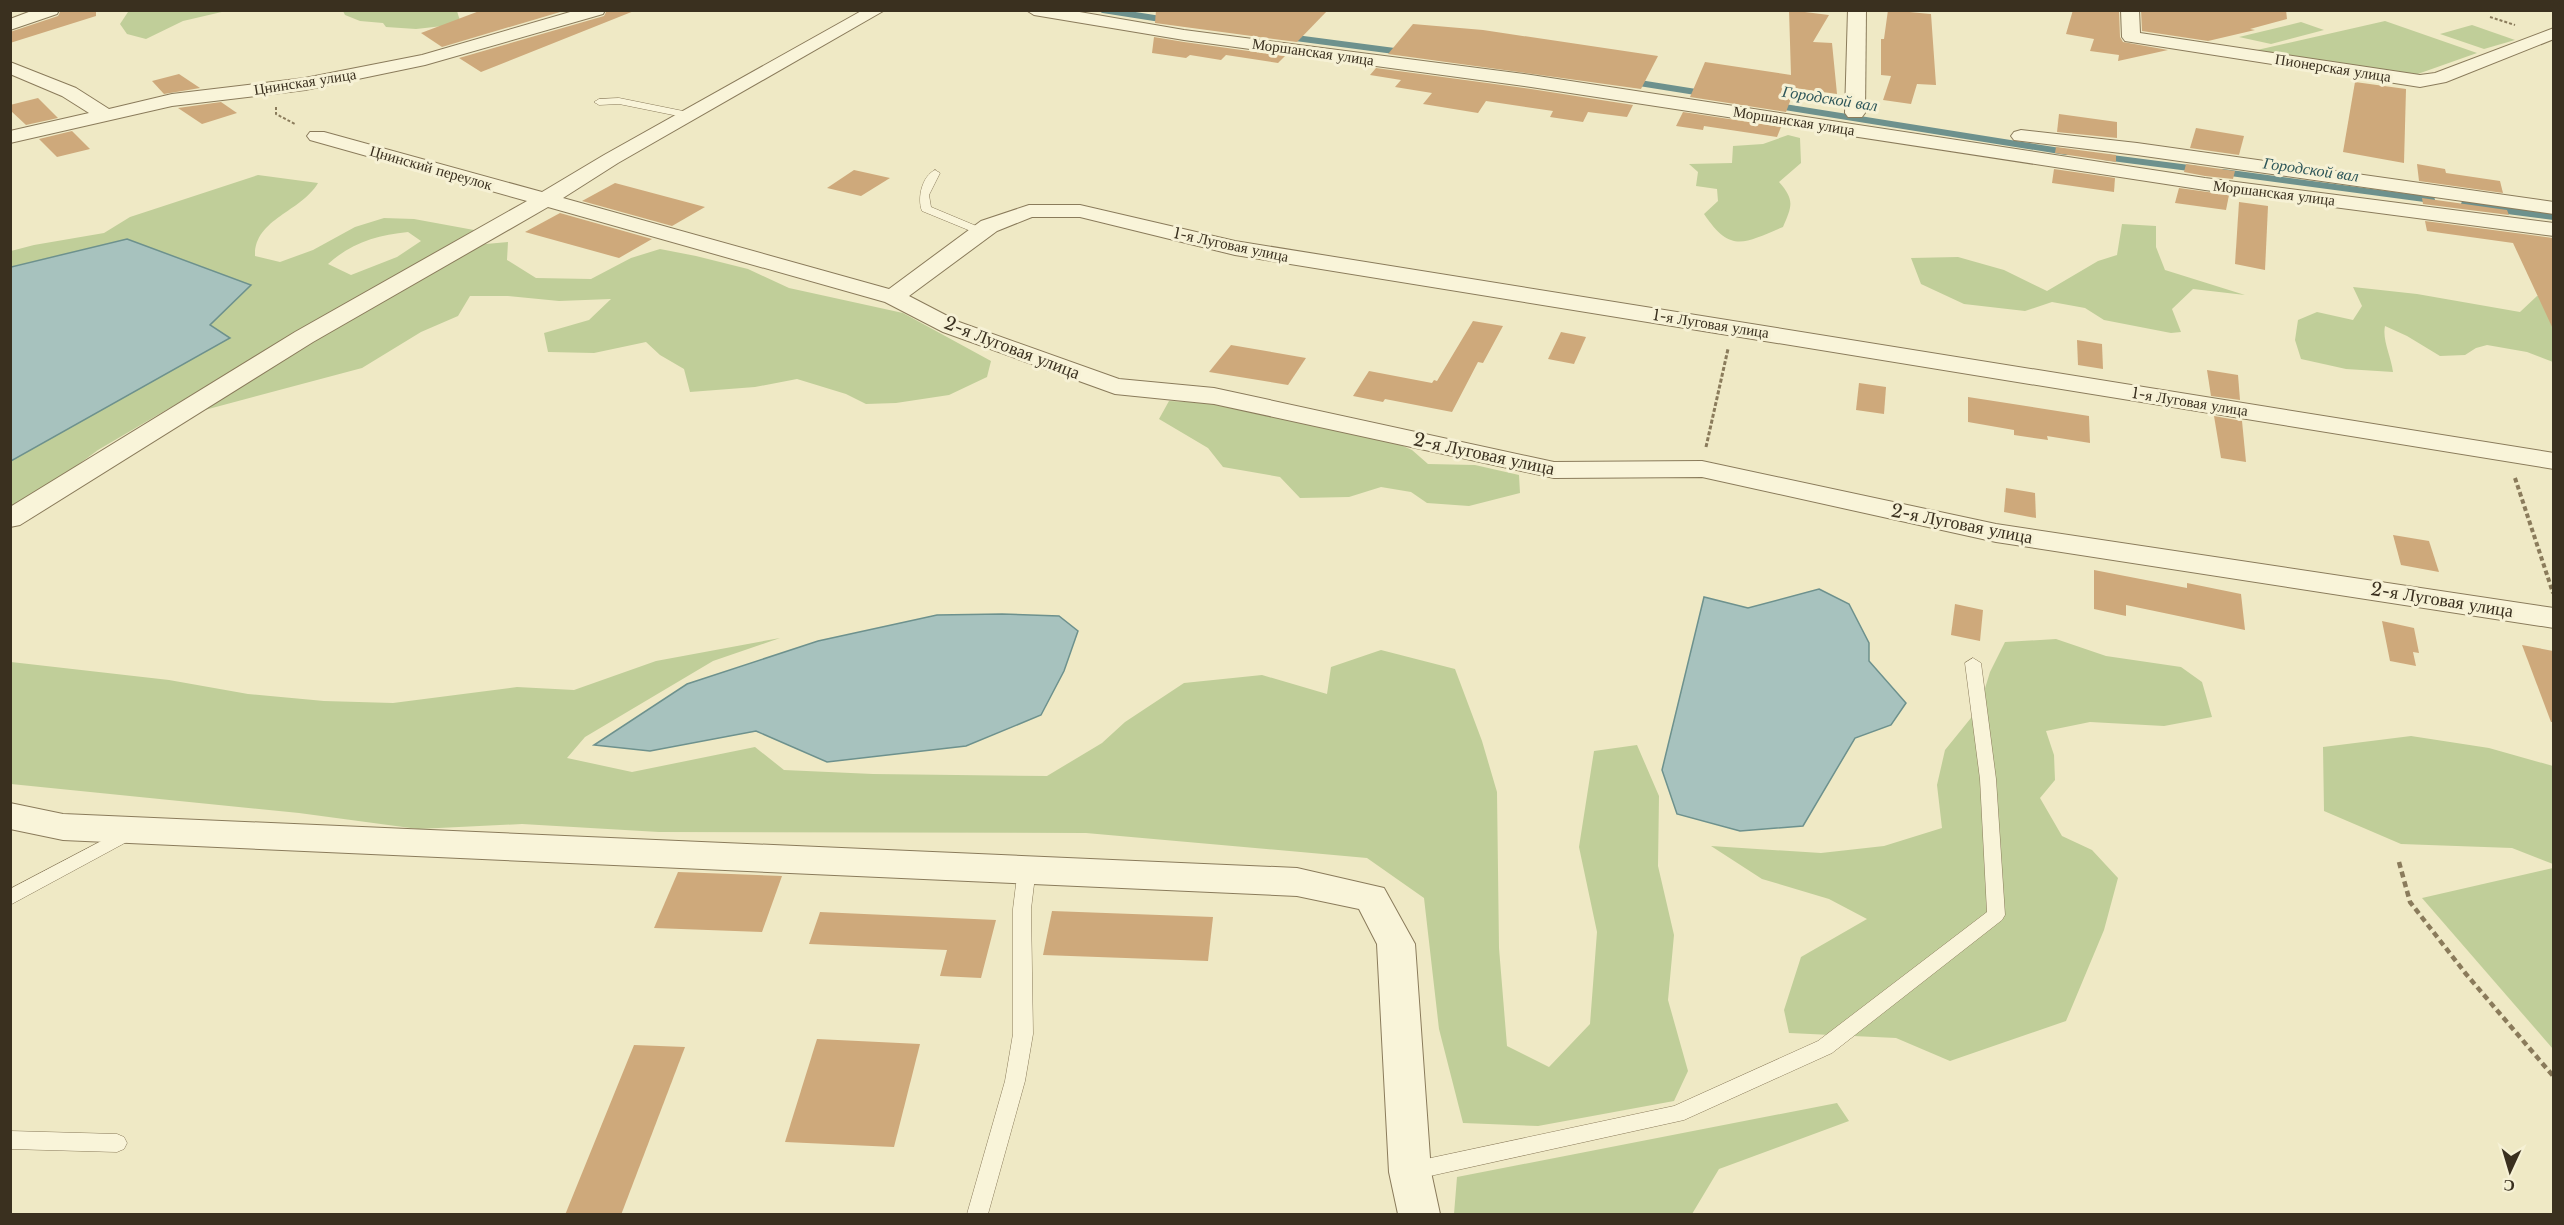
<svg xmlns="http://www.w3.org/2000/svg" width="2564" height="1225" font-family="'Libre Baskerville',serif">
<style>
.green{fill:#c0ce99;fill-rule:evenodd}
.water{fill:#a7c2be;stroke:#6d918d;stroke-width:1.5}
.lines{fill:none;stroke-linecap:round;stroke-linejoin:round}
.stream-far1{stroke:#6d918d;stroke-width:6}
.stream{stroke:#6d918d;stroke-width:8}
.building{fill:#cea97b}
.lane-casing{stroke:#8a7b5b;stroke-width:1}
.street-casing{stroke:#8a7b5b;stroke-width:2}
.path-far3{stroke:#8a7b5b;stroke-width:2;stroke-dasharray:3 2;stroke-linecap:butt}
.path-far2{stroke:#8a7b5b;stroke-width:3;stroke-dasharray:4 2;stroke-linecap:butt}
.path-far1{stroke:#8a7b5b;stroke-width:4;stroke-dasharray:4.5 3;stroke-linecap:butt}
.path{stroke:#8a7b5b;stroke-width:4.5;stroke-dasharray:6 4;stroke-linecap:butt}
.lane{fill:#f9f4d9;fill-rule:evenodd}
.street{fill:#f9f4d9;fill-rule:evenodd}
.labels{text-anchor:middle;stroke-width:6;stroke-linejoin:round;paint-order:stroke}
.far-street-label{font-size:15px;fill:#3a301f;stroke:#f6f1d5}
.far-water-label{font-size:16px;font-style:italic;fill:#2e575a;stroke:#f6f1d5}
.street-label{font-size:18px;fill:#3a301f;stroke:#f6f1d5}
</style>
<rect width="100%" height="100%" fill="#efe9c5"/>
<g class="green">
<path d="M135 11V10L226 11 183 21 146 39 127 34 120 24 128 12Z"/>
<path d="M343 11H457L461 24 416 29 386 27 383 23 360 21 345 15Z"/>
<path d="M2385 21 2477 53 2412 76 2257 50Z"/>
<path d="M2301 22 2324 30 2271 44 2239 37Z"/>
<path d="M2472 25 2515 40 2484 49 2440 34Z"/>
<path d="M1788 135 1800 138 1801 163 1779 182C1795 200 1792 206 1783 227 1744 243 1731 254 1704 214L1718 201 1717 189 1696 186 1698 172 1689 164 1732 163 1733 146 1763 144Z"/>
<path d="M258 175 318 183C301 212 254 219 255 256L280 262 313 250 355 227 384 218 414 219 474 230 467 242 265 352 98 450 49 486 11 522V461L230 338 210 325 251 285 127 239 11 267V251L34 245 104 233 130 217ZM408 232 421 241 397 257 351 275 328 264C351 243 377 235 408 232Z"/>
<path d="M2122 224 2156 226V247L2165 270 2245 295 2193 289 2172 309 2181 332 2171 333 2104 320 2085 308 2052 302 2025 311 1964 304 1921 284 1911 258 1958 257 2004 270 2047 291 2098 261 2117 255Z"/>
<path d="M508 242 507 260 536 278 591 279 631 258 660 249 696 256 748 269 789 288 903 313 991 361 987 377 949 395 896 403 866 404 846 394 797 379 755 387 690 392 684 369 660 355 646 342 594 353 548 352 544 333 589 320 611 299 559 301 508 296H470L458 316 421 332 362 368 186 415 475 245Z"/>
<path d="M2353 287 2417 294 2520 312 2537 296 2553 298V362L2527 352 2487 345 2476 348 2465 355 2440 356 2407 336 2385 326C2382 340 2391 356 2393 372L2346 369 2301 359 2295 340 2298 320 2317 312 2353 320 2362 306Z"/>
<path d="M1169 401 1216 403 1394 442 1412 450 1428 464 1475 465 1519 475 1520 493 1469 506 1427 503 1411 492 1381 487 1349 497 1300 498 1280 477 1223 467 1208 448 1159 419Z"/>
<path d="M780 638 713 661 585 737 567 758 632 772 755 747 784 770 873 774 1047 776 1102 743 1125 722 1184 683 1262 675 1327 694 1331 667 1381 650 1455 669 1482 741 1497 792 1499 948 1507 1046 1549 1067 1590 1024 1597 932 1579 847 1594 751 1637 745 1659 796 1658 866 1674 935 1668 1000 1688 1071 1674 1101 1538 1126 1463 1123 1439 1029 1424 898 1367 858 1086 833 659 832 522 824 418 829 299 813 11 784V662L169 680 248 694 324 701 393 703 517 687 574 690 656 661Z"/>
<path d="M2056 639 2106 656 2181 667 2202 682 2212 717 2164 726 2090 722 2046 731 2054 755 2055 780 2040 798 2062 836 2092 850 2118 878 2104 930 2066 1021 1950 1061 1896 1038 1789 1033 1784 1010 1801 957 1867 919 1829 899 1762 879 1711 846 1821 853 1884 846 1942 828 1937 785 1945 750 1979 708 1990 672 2005 642Z"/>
<path d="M2411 736 2489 748 2553 766V864L2512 848 2401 844 2324 811 2323 747Z"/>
<path d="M2553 868H2554L2553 1049 2422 898Z"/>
<path d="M1837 1103 1849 1121 1719 1169 1692 1214H1454L1457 1177Z"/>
</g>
<g class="water">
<path d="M127 239 251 285 210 325 230 338 11 461V267Z"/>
<path d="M1819 589 1849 604 1869 643V661L1906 703 1891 725 1855 738 1803 826 1740 831 1677 814 1662 770 1704 597 1748 608Z"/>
<path d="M1002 614 1059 616 1078 631 1064 671 1041 715 966 746 827 762 756 731 650 751 594 745 687 684 818 641 937 615Z"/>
</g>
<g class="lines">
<g class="stream-far1">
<path d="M1103 10 1167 20"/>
<path d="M1288 37 1402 52"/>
<path d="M1633 82 1702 93"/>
<path d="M1778 106 2066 152"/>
<path d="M2104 157 2197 169"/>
<path d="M2223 172 2432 200"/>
<path d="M2464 204 2504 209"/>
</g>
<path class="stream" d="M2492 208 2554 216"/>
</g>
<g class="building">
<path d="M61 10H96V16L10 43V32L58 16Z"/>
<path d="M482 10H567L442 47 421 33Z"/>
<path d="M607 10 634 11 481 72 459 58 604 16Z"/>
<path d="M1156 10H1328L1297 42 1155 23Z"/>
<path d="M1789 10 1829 15 1813 42 1832 43 1837 94 1795 88 1786 112 1690 97 1705 62 1791 75Z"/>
<path d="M1888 10 1931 14 1936 85 1917 84 1911 104 1883 100 1891 76 1881 75V39H1884Z"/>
<path d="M2073 10H2119L2120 37 2123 42 2168 50 2118 61 2119 55 2090 51 2094 39 2066 34Z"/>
<path d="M2141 10H2286L2287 19 2250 29 2255 30 2208 41 2142 31Z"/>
<path d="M1413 24 1483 30 1658 56 1641 89 1388 54Z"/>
<path d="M1154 37 1184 42 1285 56 1278 63 1226 55 1221 60 1190 55 1186 58 1152 53Z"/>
<path d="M1376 68 1531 89 1633 105 1627 117 1588 112 1583 122 1550 117 1553 111 1486 101 1478 113 1423 104 1432 93 1395 87 1401 80 1370 75Z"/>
<path d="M179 74 200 88 164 94 152 81Z"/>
<path d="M2355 82 2406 89 2404 163 2343 152Z"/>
<path d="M38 98 58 118 26 125 10 110V105Z"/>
<path d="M221 102 237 113 202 124 178 108Z"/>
<path d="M1683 112 1781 127 1777 137 1704 126 1703 130 1676 126Z"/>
<path d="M2059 114 2117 122V138L2057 132Z"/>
<path d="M2196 128 2244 136 2239 155 2190 148Z"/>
<path d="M72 131 90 149 57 157 39 139Z"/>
<path d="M2056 147 2116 155V162L2055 153Z"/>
<path d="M2186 164 2235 171 2233 179 2205 176 2184 172Z"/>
<path d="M2417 164 2445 169 2446 173 2500 181 2503 193 2419 181Z"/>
<path d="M2054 169 2115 178 2114 192 2052 183Z"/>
<path d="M854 170 890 178 861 196 827 188Z"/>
<path d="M615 183 705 207 672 226 582 201Z"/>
<path d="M2179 188 2229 195 2226 210 2175 203Z"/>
<path d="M2422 198 2507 210 2509 215 2423 204Z"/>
<path d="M2239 202 2268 206 2265 270 2235 264Z"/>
<path d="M560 213 652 239 619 258 525 232Z"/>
<path d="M2425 221 2553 238V329L2513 243 2427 231Z"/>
<path d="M1473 321 1503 326 1483 363 1478 362 1452 412 1385 399 1383 402 1353 396 1369 371 1432 383 1434 380 1437 381Z"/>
<path d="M1561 332 1586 337 1574 364 1548 359Z"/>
<path d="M2077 340 2102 344 2103 369 2078 365Z"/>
<path d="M1231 345 1306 358 1288 385 1209 372Z"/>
<path d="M2207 370 2238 375 2240 400 2211 396Z"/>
<path d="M1859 383 1886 387 1884 414 1856 410Z"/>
<path d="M1968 397 2089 416 2090 443 2047 436 2048 440 2014 435V430L1968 422Z"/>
<path d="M2214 416 2242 421 2246 462 2221 458Z"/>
<path d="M2006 488 2035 493 2036 518 2004 512Z"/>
<path d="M2393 535 2429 541 2439 572 2401 565Z"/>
<path d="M2094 570 2187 588V583L2241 594 2245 630 2126 605V616L2094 609Z"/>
<path d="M1955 604 1983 610 1980 641 1951 635Z"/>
<path d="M2382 621 2414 628 2419 653 2413 652 2416 666 2390 661Z"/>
<path d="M2522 645 2553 651V722H2551Z"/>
<path d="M678 872 782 876 762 932 654 928Z"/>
<path d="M1052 911 1213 917 1208 961 1043 955Z"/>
<path d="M820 912 996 920 981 978 940 976 947 950 809 944Z"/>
<path d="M817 1039 920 1044 894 1147 785 1142Z"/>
<path d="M634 1045 685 1047 621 1215H565Z"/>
</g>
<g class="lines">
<g class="lane-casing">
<g id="lane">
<path d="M619 98 688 112 693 115 688 118 619 104 599 105 594 102 599 99Z"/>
<path d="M935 170 940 173 929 195 931 207 986 230V234H978L922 211C917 198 922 176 935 170Z"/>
<path d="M1973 658 1981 663 1996 779 2005 915 2002 920 1832 1053 1684 1120 1412 1180 1405 1178 1402 1171 1405 1164 1412 1162 1674 1106 1818 1041 1987 912 1980 779 1965 663Z"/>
<path d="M128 827 134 828 137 833 134 838 10 905V889Z"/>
<path d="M1027 861 1033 863 1036 868 1031 909 1033 1034 1025 1081 988 1214H967L1005 1081 1013 1034V909L1018 868 1021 863Z"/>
<path d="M10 1131 117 1134 124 1137 127 1143 124 1149 117 1152 10 1149Z"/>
</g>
</g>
<g class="street-casing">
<g id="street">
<path d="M34 10H59L57 14 10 30V19Z"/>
<path d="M577 10H605L603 14 425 65 305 90 172 106 10 143V131L89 113 62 96 10 74V62L76 88 109 109 172 94 305 78 422 55Z"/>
<path d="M863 10H885L618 163 563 198 889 289 981 221 1029 205H1080L1235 241 2554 453V469L1235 255 1080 217H1032L997 231 909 296 959 322 1119 379 1214 388 1554 462 1702 461 1996 524 2554 608V628L1996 542 1702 477 1554 478 1214 404 1115 394 943 332 885 302 548 207 313 342 20 525 10 527V507L295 332 527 201 310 140 307 136 310 132H324L542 192 604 155Z"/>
<path d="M1026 10H1068L1184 30 1531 75 2205 178 2554 223V236L2205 190 1531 87 1184 40 1034 15Z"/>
<path d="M1848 10H1866L1865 113 1862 117H1848L1845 113Z"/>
<path d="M2121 10H2139L2140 33 2420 75 2435 73 2554 28V39L2446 82 2420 87 2125 41 2122 37Z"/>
<path d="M2021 130 2137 143 2554 202V214L2137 155 2014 140 2011 136 2014 132Z"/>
<path d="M10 803 63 814 1297 868 1384 888 1415 944 1431 1172 1440 1214H1398L1389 1172 1377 944 1359 909 1297 896 63 840 10 829Z"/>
</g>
</g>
<g class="path-far3">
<path d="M2490 17 2515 25"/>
<path d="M276 107V114L295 124"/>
</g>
<path class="path-far2" d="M1706 447 1728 349"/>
<path class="path-far1" d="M2515 478 2553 593"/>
<path class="path" d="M2399 862 2410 902 2466 974 2554 1077"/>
<use href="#lane" class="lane"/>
<use href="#street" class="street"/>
</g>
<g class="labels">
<g class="far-street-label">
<text transform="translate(1313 52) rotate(8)" y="5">Моршанская улица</text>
<text transform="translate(2333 68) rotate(9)" y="5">Пионерская улица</text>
<text transform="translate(305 82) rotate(-9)" y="5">Цнинская улица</text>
<text transform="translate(1794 121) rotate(9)" y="5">Моршанская улица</text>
<text transform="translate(431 168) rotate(16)" y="5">Цнинский переулок</text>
<text transform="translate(2274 193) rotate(7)" y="5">Моршанская улица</text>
<text transform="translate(1231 245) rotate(12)" y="5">1-я Луговая улица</text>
<text transform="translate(1711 324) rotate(9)" y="5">1-я Луговая улица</text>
<text transform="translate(2190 402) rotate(9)" y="5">1-я Луговая улица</text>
</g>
<g class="far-water-label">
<text transform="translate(1830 98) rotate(9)" y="6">Городской вал</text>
<text transform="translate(2311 169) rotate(8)" y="6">Городской вал</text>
</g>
<g class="street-label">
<text transform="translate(1012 348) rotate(21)" y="6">2-я Луговая улица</text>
<text transform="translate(1484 454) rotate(12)" y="6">2-я Луговая улица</text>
<text transform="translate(1962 524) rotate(11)" y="6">2-я Луговая улица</text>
<text transform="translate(2442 600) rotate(9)" y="6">2-я Луговая улица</text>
</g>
</g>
<rect width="2564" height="1225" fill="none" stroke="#3a301f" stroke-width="24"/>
<g transform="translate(2510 1171) rotate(184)" stroke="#f6f1d5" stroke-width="4.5" paint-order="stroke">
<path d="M0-4.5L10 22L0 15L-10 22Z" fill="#3a301f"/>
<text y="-9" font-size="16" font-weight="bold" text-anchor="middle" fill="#3a301f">С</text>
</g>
</svg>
